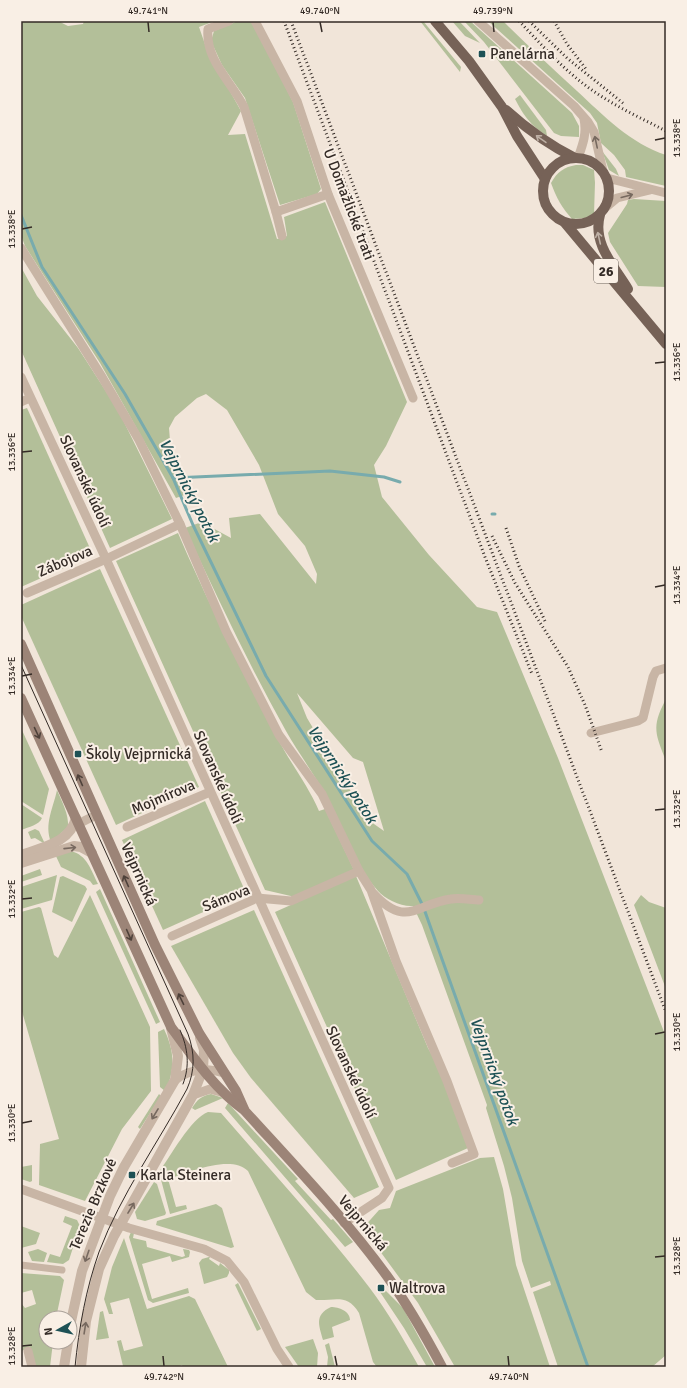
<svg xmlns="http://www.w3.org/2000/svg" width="687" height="1388" font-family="Signika,sans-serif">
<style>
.green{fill:#b3bf99;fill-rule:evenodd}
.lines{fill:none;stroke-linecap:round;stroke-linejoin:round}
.stream{stroke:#78abad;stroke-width:3}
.pedestrian{stroke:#c8b5a5;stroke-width:7}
.minor{stroke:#c8b5a5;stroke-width:9}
.tertiary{stroke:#c8b5a5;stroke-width:10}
.secondary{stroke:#9c8477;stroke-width:10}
.primary{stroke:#766257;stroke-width:10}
.tram{stroke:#342b26;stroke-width:1}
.rail{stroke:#342b26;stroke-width:3;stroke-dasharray:1 3;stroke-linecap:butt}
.oneway{stroke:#beb0a5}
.oneway2{stroke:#77695f}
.oneway3{stroke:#4e413a}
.ticks{fill:none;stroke:#342b26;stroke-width:1.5}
.poi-dot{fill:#1d5155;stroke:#f9efe5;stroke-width:1.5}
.labels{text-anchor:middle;stroke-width:4;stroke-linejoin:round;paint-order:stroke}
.shield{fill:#f9efe5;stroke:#6f665f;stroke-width:1}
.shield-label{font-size:14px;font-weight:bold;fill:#342b26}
.poi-label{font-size:15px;fill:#342b26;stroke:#f9efe5;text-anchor:start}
.street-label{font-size:15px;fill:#342b26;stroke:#f9efe5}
.water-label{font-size:16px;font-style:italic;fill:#1d5155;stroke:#f9efe5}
.neatline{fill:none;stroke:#342b26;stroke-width:1.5}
.ticks-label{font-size:10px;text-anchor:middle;fill:#342b26}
</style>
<rect width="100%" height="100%" fill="#f1e5d9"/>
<g class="green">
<path d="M21 21H58L68 26 83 24 84 21H215L199 27 207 50 241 111 228 135 245 134 277 239 287 236 284 217 325 202 407 402 386 446 374 465 382 497 429 555 477 607 497 612 558 758 666 1037V1355L652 1367H558L533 1292 551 1285 550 1281 531 1288 522 1261 512 1198 504 1166 486 1108 487 1105 422 925 413 906C401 907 385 899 378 891 354 864 344 828 327 798 315 775 299 754 286 731 249 665 217 597 185 528L199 523 209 526 231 538 229 518 260 514 316 584 317 574 305 546 278 514 259 465 227 410 206 394 197 398 175 417 169 428 172 466 190 493 176 498 100 363 25 246 21 235ZM297 693 353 758 363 762 384 831 374 824 362 810 307 718Z"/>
<path d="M238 21H252L293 102 321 189 317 194 280 205 245 98 222 65 211 41 214 31Z"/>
<path d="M420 21H423L461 67 460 72Z"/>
<path d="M452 21H459L480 43 465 36Z"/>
<path d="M464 21H470L572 113 579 126V137L561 136 554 133 484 42Z"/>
<path d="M488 21H503C527 45 552 68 577 91 603 115 631 144 666 155V186L626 177 625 170 614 155 601 143 597 123 590 113Z"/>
<path d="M520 95 546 130 547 136C530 125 524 116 515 99Z"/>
<path d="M602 151 616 169 619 176 609 170Z"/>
<path d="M576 165H583L594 170 595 183 594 214 585 218 572 219C562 208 556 197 551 183 557 172 564 167 576 165Z"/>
<path d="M634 199 666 201V287L638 286 610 242 608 233 627 204 628 200Z"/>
<path d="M21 267 37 296 78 348 118 410 172 519 110 548 21 350Z"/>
<path d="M27 408 93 555 21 587V410Z"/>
<path d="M178 533C208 603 242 670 277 737 290 763 308 785 319 811L325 809 354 870 295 897 265 890 116 561Z"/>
<path d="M100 569 199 787 116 825 21 616V605Z"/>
<path d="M665 701H666V761C656 735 651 727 665 701Z"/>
<path d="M21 728 49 789 43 815 21 801Z"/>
<path d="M57 790C62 802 69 814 68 827L51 842C44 824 53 809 57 790Z"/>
<path d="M205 801 246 893 163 930 122 840Z"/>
<path d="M21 804 42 818C39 825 29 827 21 830Z"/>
<path d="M35 829 39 831 45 844 35 838 31 839 28 832Z"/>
<path d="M71 851C87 855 91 870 98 884L93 885 90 881 61 867 55 854Z"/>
<path d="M40 869 42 875 21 882V876Z"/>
<path d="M57 875 52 900 21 909V887Z"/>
<path d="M63 876 85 886 87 889 72 922 52 912 60 877Z"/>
<path d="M356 876 428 1048 440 1070 468 1148 396 1180 275 912Z"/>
<path d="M100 889 160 1022 156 1024 96 892Z"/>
<path d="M90 895 150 1027 151 1091 122 1129 85 1201 39 1185 40 1144 59 1139 21 1008V912L39 907 41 908 54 955 58 958Z"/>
<path d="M641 895 649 902 666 908V989L634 905Z"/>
<path d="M254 910 379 1187 354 1198 251 1078 233 1053 171 946Z"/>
<path d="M164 1029C174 1050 176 1069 165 1091L160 1087 158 1032Z"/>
<path d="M159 1094 161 1096 140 1129 138 1127Z"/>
<path d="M211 1094 223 1098 195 1110 192 1108C197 1100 201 1096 211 1094Z"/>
<path d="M228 1103 298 1179 295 1181 331 1220 333 1219 353 1242 345 1247 225 1108Z"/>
<path d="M208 1112 221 1113C271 1171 323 1227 369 1287 388 1312 404 1340 419 1367H377L373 1362 359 1313C347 1293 335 1301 316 1300L306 1292 248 1171C230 1154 189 1173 168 1179L176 1207 186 1205 187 1209 170 1214 159 1172C170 1157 191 1118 208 1112Z"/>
<path d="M494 1157 503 1189 516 1265 550 1367H455L418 1303 363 1228 379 1210 390 1208 396 1191 480 1158Z"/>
<path d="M32 1165V1181L30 1182 21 1179V1167Z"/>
<path d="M154 1182 157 1184 166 1213 165 1215 145 1221 137 1219 135 1212Z"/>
<path d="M216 1204 222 1208 234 1247 231 1248 156 1225 157 1221Z"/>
<path d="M65 1216 77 1220 80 1226 69 1260 63 1264 47 1262 50 1254 60 1257 72 1226 63 1222Z"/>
<path d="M21 1226 40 1233 36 1244 21 1248Z"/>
<path d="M131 1232 134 1233 133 1238 146 1241 147 1247 182 1257 185 1256 183 1249 189 1250 190 1252 189 1257 172 1262 170 1256 142 1264 152 1299 188 1288 189 1293 153 1303 148 1300 129 1237Z"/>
<path d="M124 1238 147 1309 189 1296 195 1299 228 1367H183L182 1365 177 1367H119L123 1366 117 1341 121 1340 124 1351 143 1346 129 1298 110 1303 113 1314H109L104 1299 112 1267Z"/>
<path d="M38 1249 47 1253 44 1262 32 1261 28 1252Z"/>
<path d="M209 1257H210L209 1259 219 1266 220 1263 229 1270V1273L227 1277 204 1284 199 1263 202 1259Z"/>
<path d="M21 1273 60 1276 64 1280 56 1318H46V1342H53L50 1367H36L30 1348 21 1351V1303L25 1308 36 1304 32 1290 21 1293Z"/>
<path d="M238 1283 261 1329 257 1331 235 1285Z"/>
<path d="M384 1289 403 1308 435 1367H427L404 1328 380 1292Z"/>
<path d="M331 1307C339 1307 350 1311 350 1320L332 1327 334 1337 323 1340C319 1325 314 1315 331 1307Z"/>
<path d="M103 1311 109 1338 96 1340 100 1312Z"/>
<path d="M313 1339 318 1353 317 1367H299L285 1347Z"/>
<path d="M329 1343 335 1367H327L328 1357 325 1345Z"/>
</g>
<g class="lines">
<g class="stream">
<path d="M21 215 42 267 125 394 173 478 193 525 266 676 372 841 407 874 423 906 588 1367"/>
<path d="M173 478 330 471 384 477 400 482"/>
<path d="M492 514H495"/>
</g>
<path class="pedestrian" d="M21 1265 62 1270"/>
<g class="minor">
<path d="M229 21 208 29C205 60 231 81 244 107L276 212 328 194"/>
<path d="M255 21 297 101 328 194 413 398"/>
<path d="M478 21 574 106 588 122 594 132 603 171"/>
<path d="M578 158C583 144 587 133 584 119"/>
<path d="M607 178 666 193"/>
<path d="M605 208 617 198 650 190"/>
<path d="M276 212 282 236"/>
<path d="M21 248 102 377 139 440 180 524 226 631 279 735 322 794 359 871 371 890 396 961 447 1081 474 1154 452 1163"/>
<path d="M21 377 106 559 389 1188 382 1198 344 1223"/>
<path d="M21 402 30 398"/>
<path d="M27 593 106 559 180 524"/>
<path d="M591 733 638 721 643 718 653 677 656 671 666 668"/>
<path d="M74 826 96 815"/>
<path d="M127 827 210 792"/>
<path d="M373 893C406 929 416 904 451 899 460 897 471 900 479 900"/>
<path d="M172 936 257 898 291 901 359 871"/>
<path d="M175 1080C190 1069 206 1067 224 1073"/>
<path d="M193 1095 210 1089 224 1093"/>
<path d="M21 1189 129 1228 204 1249 227 1261 244 1282 277 1349 289 1367"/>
<path d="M28 1351 32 1367"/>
</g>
<g class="tertiary">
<path d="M21 855C43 847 70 843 76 818"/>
<path d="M21 863 74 846 81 847 92 853"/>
<path d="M70 1326 82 1271 110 1196 124 1167 175 1080 178 1056 171 1028"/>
<path d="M64 1367 68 1342"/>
<path d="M81 1367 86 1321 99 1269 114 1236 193 1095 203 1069 204 1050 200 1038"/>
</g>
<g class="secondary">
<path d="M21 644 155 945 199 1033 236 1091 244 1109"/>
<path d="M21 698 171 1027C193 1057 214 1088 244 1110 293 1164 344 1217 387 1276 408 1305 425 1335 442 1367"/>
</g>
<g class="primary">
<path d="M435 21 469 61 502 107 517 136 545 179"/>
<path d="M506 110C528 130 549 145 575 158"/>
<circle cx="576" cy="191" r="33"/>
<path d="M600 215C592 243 614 266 628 289"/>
<path d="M565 223 666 344"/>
</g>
<g class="tram">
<path d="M21 665 188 1034C195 1053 195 1071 187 1089 158 1143 121 1194 99 1252 86 1289 79 1327 75 1367"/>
<path d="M180 1030C188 1048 190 1066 183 1084"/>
</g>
<g class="rail">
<path d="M284 21 485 557 532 674"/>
<path d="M291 21 666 1012"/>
<path d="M519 21C540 43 561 67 585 85 610 104 639 117 666 131"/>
<path d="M529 21 567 58 624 104"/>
<path d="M554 21 567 44 586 69"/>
<path d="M506 528 519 566 545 621"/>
<path d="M492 536 515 583 568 667 585 705 602 752"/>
</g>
</g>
<defs><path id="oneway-shaft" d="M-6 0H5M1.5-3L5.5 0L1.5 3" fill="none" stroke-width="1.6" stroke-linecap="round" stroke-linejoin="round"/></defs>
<g class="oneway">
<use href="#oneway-shaft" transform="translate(541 139) rotate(-145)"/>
<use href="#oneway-shaft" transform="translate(599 238) rotate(-103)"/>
</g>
<g class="oneway2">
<use href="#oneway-shaft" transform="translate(596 142) rotate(-102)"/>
<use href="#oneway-shaft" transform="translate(627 196) rotate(-15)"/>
<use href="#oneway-shaft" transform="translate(70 848) rotate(-6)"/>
<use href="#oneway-shaft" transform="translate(155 1114) rotate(121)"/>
<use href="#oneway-shaft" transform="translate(131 1208) rotate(-59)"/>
<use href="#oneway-shaft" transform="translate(87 1256) rotate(109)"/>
<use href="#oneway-shaft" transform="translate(85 1328) rotate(-81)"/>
</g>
<g class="oneway3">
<use href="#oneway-shaft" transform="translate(37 733) rotate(65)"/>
<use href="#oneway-shaft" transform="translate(80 780) rotate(-114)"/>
<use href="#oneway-shaft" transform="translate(126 881) rotate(-114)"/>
<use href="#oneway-shaft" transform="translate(129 935) rotate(66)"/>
<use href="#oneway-shaft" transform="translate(181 999) rotate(-116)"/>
</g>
<path class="ticks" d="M148 22 149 32M320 22 322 32M493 22 494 32M655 140 665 138M22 229 32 227M655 363 665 362M22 452 32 451M655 587 665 585M22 676 32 674M655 810 665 809M22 899 32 898M655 1034 665 1032M22 1123 32 1121M655 1257 665 1256M22 1346 32 1345M163 1356 164 1366M335 1356 337 1366M508 1356 509 1366"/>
<g class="poi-dot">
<rect x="478" y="50" width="8" height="8" rx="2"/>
<rect x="74" y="750" width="8" height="8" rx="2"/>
<rect x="128" y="1171" width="8" height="8" rx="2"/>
<rect x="377" y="1284" width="8" height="8" rx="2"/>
</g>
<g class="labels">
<rect class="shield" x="594" y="259" width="24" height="24" rx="3"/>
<g class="shield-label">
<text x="606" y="276">26</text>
</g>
<g class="poi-label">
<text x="490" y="59">Panelárna</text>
<text x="86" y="759">Školy Vejprnická</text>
<text x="140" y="1180">Karla Steinera</text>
<text x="389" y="1293">Waltrova</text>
</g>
<g class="street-label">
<text transform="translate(349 204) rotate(69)" y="5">U Domažlické trati</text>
<text transform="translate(85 481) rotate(65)" y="5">Slovanské údolí</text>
<text transform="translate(65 561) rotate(-23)" y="5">Zábojova</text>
<text transform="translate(218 777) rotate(66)" y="5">Slovanské údolí</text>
<text transform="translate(163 797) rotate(-23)" y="5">Mojmírova</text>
<text transform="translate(139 874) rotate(66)" y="5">Vejprnická</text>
<text transform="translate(226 898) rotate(-22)" y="5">Sámova</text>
<text transform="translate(351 1072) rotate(65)" y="5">Slovanské údolí</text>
<text transform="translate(93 1204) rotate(-67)" y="5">Terezie Brzkové</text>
<text transform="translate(363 1223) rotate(50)" y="5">Vejprnická</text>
</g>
<g class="water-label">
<text transform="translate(190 490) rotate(63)" y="6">Vejprnický potok</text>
<text transform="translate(343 774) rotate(57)" y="6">Vejprnický potok</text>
<text transform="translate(495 1071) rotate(70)" y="6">Vejprnický potok</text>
</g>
</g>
<rect width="687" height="1388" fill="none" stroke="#f9efe5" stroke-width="44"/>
<g transform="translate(58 1330) rotate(262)"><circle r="19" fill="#f9efe5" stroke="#aaa199"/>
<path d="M0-3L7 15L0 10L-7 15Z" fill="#1d5155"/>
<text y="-6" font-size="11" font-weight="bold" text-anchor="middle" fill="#342b26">N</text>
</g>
<rect x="22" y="22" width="643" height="1344" class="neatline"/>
<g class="ticks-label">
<text x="148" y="14">49.741°N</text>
<text x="320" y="14">49.740°N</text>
<text x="493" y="14">49.739°N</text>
<text transform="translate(676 138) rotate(-90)" y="4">13.338°E</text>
<text transform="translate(11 229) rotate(-90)" y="4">13.338°E</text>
<text transform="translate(676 362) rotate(-90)" y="4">13.336°E</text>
<text transform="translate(11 452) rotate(-90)" y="4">13.336°E</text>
<text transform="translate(676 585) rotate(-90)" y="4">13.334°E</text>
<text transform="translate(11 676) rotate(-90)" y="4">13.334°E</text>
<text transform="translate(676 809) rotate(-90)" y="4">13.332°E</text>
<text transform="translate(11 899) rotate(-90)" y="4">13.332°E</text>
<text transform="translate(676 1032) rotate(-90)" y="4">13.330°E</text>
<text transform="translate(11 1123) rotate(-90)" y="4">13.330°E</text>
<text transform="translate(676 1256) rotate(-90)" y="4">13.328°E</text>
<text transform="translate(11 1346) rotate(-90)" y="4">13.328°E</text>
<text x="164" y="1380">49.742°N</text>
<text x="337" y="1380">49.741°N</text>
<text x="509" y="1380">49.740°N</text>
</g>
</svg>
